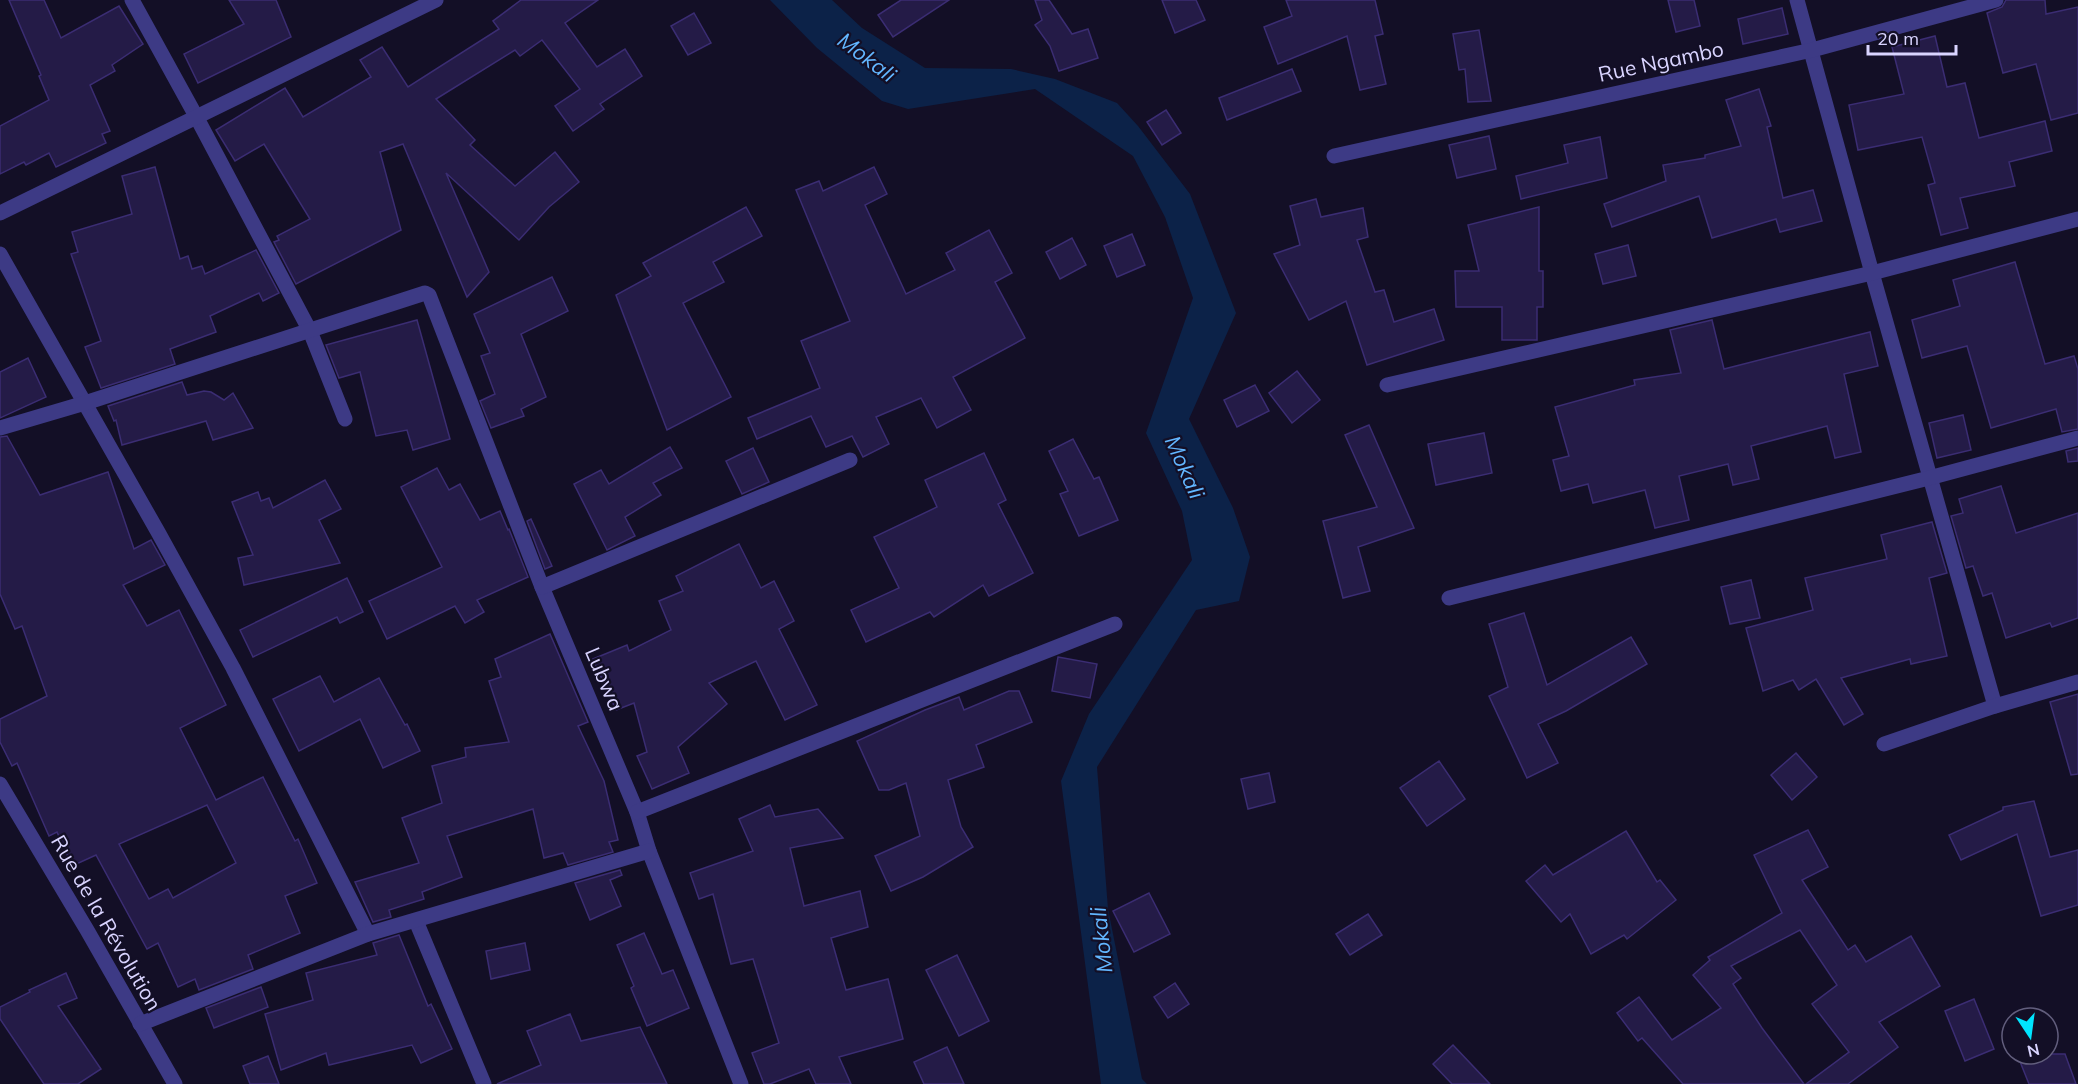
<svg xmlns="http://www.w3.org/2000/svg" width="2078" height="1084" font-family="Mulish,sans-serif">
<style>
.water{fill:#0c2248}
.building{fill:#241b47;stroke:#3b2d73;stroke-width:1.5;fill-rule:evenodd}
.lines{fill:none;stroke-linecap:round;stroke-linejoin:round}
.minor{stroke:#3d3a85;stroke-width:15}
.labels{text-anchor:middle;stroke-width:4.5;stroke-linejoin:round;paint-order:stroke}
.street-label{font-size:21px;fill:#d9d4ff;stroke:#130f26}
.water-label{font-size:22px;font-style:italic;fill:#62b6ff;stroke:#130f26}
</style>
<rect width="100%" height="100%" fill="#130f26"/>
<path class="water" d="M770 0H832L862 28 925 68 1011 69 1055 79 1117 103 1138 126 1190 194 1236 313 1189 419 1233 508 1250 557 1239 601 1196 610 1097 767 1108 909 1142 1079 1147 1084H1101L1061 781 1089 714 1192 560 1182 511 1146 433 1193 298 1165 217 1133 156 1035 89 908 109 882 101 817 48Z"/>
<g class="building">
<path d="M9 0H44L61 38 119 6 143 44 112 65 115 71 90 85 110 131 102 134 106 143 56 167 49 153 26 165 24 162 0 174V126L49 100 39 76 41 75Z"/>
<path d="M229 0H276L291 37 198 83 184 54 244 24Z"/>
<path d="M521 0H598L565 23 597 67 625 49 642 76 600 104 604 109 573 131 555 106 580 89 542 40 520 56 515 50 436 99 475 140 470 145 515 186 555 152 579 182 549 207 519 240 446 173 489 272 467 297 403 144 380 152 401 230 296 284 274 242 279 240 277 236 310 219 264 144 235 161 216 130 285 88 303 117 371 77 360 60 382 47 408 87 499 29 493 21Z"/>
<path d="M901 0H949L893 37 878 15Z"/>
<path d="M1035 0H1049L1072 34 1088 29 1098 58 1059 71 1050 46 1035 25 1042 20Z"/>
<path d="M1162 0H1196L1205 20 1175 33Z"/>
<path d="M1286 0H1375L1383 34 1375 36 1386 84 1360 90 1347 36 1278 64 1264 27 1292 16Z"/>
<path d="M1668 0H1694L1700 26 1676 32Z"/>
<path d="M2006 0H2045L2046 14 2078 7V113L2051 120 2036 64 2003 73 1987 13 2002 7Z"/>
<path d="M1782 8 1788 34 1743 44 1738 19Z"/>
<path d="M694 13 711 43 688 55 671 26Z"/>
<path d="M1479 30 1491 101 1468 102 1465 69 1459 70 1453 34Z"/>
<path d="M1935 36 1947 87 1965 83 1979 138 2045 121 2052 151 2009 162 2015 186 1960 198 1968 228 1941 235 1928 185 1935 183 1922 137 1858 150 1849 105 1904 94 1892 47Z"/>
<path d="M1292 69 1301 91 1227 120 1219 98Z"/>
<path d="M1759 89 1771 126 1767 127 1783 198 1813 190 1822 221 1780 232 1776 219 1712 238 1699 196 1612 227 1604 204 1666 181 1663 165 1705 158V155L1741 146 1726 100Z"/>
<path d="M1166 110 1181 133 1162 145 1147 122Z"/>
<path d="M1489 136 1496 169 1457 178 1449 145Z"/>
<path d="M1600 137 1607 178 1521 199 1516 176 1568 163 1564 145Z"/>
<path d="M155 167 180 259 188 256 192 269 202 266 205 274 256 250 279 293 263 301 259 293 210 316 216 332 170 349 175 364 101 388 85 347 101 341 71 254 78 252 72 232 132 214 122 176Z"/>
<path d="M874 167 887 194 865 205 906 294 955 270 946 253 989 230 1012 273 995 282 1025 338 953 377 971 410 937 428 921 398 876 417 889 444 863 457 852 436 826 447 811 416 757 439 748 418 820 388 801 341 850 321 796 190 819 181 823 191Z"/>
<path d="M1316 199 1321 217 1363 208 1368 237 1357 240 1375 292 1384 290 1394 322 1434 309 1444 340 1367 365 1346 301 1309 320 1274 254 1300 245 1290 206Z"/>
<path d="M746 207 762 236 713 262 724 282 683 303 731 397 667 430 616 295 651 276 643 263Z"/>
<path d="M1539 207V271H1543V307H1537V340H1502V307H1456L1455 271H1479L1468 225Z"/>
<path d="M1132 234 1145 265 1117 277 1104 246Z"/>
<path d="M1072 238 1086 265 1060 279 1046 252Z"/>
<path d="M1628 245 1636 276 1603 284 1595 254Z"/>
<path d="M2015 262 2045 364 2074 356 2078 369V429L2062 432 2056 409 1991 428 1967 346 1922 358 1912 320 1960 306 1953 280Z"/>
<path d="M552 277 568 311 521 334 546 397 521 409 524 416 491 428 480 401 495 394 481 356 490 353 474 314Z"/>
<path d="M417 320 450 439 413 450 407 430 376 436 360 372 339 378 326 345Z"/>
<path d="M1712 320 1724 369 1870 332 1878 366 1844 374 1861 452 1835 458 1827 426 1751 446 1759 479 1733 485 1728 464 1679 476 1689 520 1655 528 1645 490 1593 503 1588 484 1561 491 1553 460 1569 456 1555 407 1635 385 1634 380 1681 373 1670 330Z"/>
<path d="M28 358 46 397 0 418V372Z"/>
<path d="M1297 371 1320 400 1292 423 1269 393Z"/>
<path d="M182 382 187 395 204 391 211 392 224 400 233 393 253 428 213 440 206 421 122 445 116 420 114 421 108 406Z"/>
<path d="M1255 385 1269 411 1237 427 1224 400Z"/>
<path d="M1963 415 1971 450 1937 458 1929 423Z"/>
<path d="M1369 425 1414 528 1358 547 1370 591 1343 598 1323 521 1377 507 1345 435Z"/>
<path d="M1484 433 1492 473 1436 485 1428 444Z"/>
<path d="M7 436 40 495 108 472 134 549 151 540 165 565 123 585 147 626 179 610 226 705 180 728 216 800 263 777 295 841 298 839 317 883 285 896 300 933 248 955 253 969 199 990 195 979 178 987 158 943 147 949 96 855 72 866 57 832 49 836 17 763 12 766 0 742V719L47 696 22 626 15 629 0 594V437ZM207 805 236 863 173 898 168 889 149 899 119 844Z"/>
<path d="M1073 439 1094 479 1099 477 1118 520 1079 536 1060 494 1068 491 1049 451Z"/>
<path d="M670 447 682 468 653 483 661 495 625 517 635 536 607 550 574 484 601 470 609 484Z"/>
<path d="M753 448 769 482 742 494 726 461Z"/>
<path d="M2078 448V461L2068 462 2066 451Z"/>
<path d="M984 453 1006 500 998 504 1033 573 989 596 983 585 934 617 930 612 866 642 851 610 899 588 874 537 937 507 925 480Z"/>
<path d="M437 468 449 490 460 484 480 520 500 511 508 530 509 529 528 577 477 600 484 612 465 623 455 606 387 639 369 601 442 567 401 487Z"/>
<path d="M325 480 341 509 319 520 340 563 244 585 238 558 253 555 232 502 258 492 261 501 269 498 273 508Z"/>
<path d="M2001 486 2016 533 2078 513V618L2052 627 2050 623 2006 638 1992 593 1983 596 1973 566 1966 568 1951 516 1963 513 1959 499Z"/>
<path d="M531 519 552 566 545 569 527 521Z"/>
<path d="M1932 522 1947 573 1929 578 1947 656 1911 664 1910 659 1841 678 1863 714 1844 725 1816 679 1799 690 1793 680 1763 691 1746 628 1813 610 1805 578 1887 559 1881 535Z"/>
<path d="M739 544 761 588 774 581 794 621 779 629 817 705 785 720 756 661 709 683 727 704 678 747 689 773 652 789 637 756 647 752 634 703 616 710 593 659 627 645 629 651 671 630 659 601 683 591 676 576Z"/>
<path d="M347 578 363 612 340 623 337 617 253 657 240 630Z"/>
<path d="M1751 580 1760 618 1730 624 1721 587Z"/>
<path d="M1524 613 1547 685 1631 637 1647 664 1566 711 1538 724 1558 763 1527 778 1489 696 1508 687 1489 624Z"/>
<path d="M550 634 588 722 578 726 604 781 618 840 609 842 613 852 568 865 563 853 544 858 533 809 447 836 462 877 422 892 424 899 389 910 391 917 373 922 355 882 419 863 402 818 442 803 432 766 466 757 465 748 509 742 489 681 501 677 495 659Z"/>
<path d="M1058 657 1097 664 1090 698 1052 691Z"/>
<path d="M320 676 334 702 379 678 405 725 407 724 420 751 383 768 360 719 299 751 273 699Z"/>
<path d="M1009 691H1019L1032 722 976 745 984 767 948 780 961 827 973 847 923 877 891 891 875 856 920 836 906 783 889 790H879L857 741 925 710 959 697 964 710Z"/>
<path d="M2078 694V774L2071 775 2050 702Z"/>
<path d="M1796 753 1817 777 1792 800 1771 775Z"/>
<path d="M1439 761 1465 799 1427 826 1400 788Z"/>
<path d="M1269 773 1275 802 1248 809 1241 779Z"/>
<path d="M2034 801 2050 857 2078 850V905L2041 916 2017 834 1961 860 1949 835 2003 810V807Z"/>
<path d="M770 805 775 817 818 809 843 838 790 848 804 906 860 891 868 927 831 938 846 990 888 979 903 1039 839 1057 851 1084H816L809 1069 770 1084H764L752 1053 779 1043 753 959 731 964 713 894 699 899 690 873 753 851 739 819Z"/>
<path d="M1808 830 1828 867 1802 880 1848 950 1855 945 1866 962 1911 936 1940 986 1879 1022 1898 1047 1848 1084H1806L1849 1052 1812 1004 1837 985 1800 930 1731 966 1741 978 1733 984 1762 1028 1804 1084H1683L1642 1038 1638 1041 1617 1013 1639 997 1672 1040 1721 1008 1693 975 1710 960 1708 957 1782 913 1754 855Z"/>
<path d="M1626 831 1657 882 1660 880 1676 900 1627 939 1624 935 1591 954 1570 914 1561 922 1526 881 1545 865 1553 875Z"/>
<path d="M620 870 622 875 610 880 621 906 590 920 575 883Z"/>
<path d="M1149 893 1170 934 1134 952 1113 911Z"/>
<path d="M1368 914 1382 935 1350 955 1336 934Z"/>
<path d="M644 933 662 974 673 970 689 1008 647 1026 631 988 634 986 617 945Z"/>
<path d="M399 935 428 1006 431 1004 452 1049 421 1063 412 1045 329 1065 326 1053 281 1070 265 1014 313 1000 306 973 377 955 373 943Z"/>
<path d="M525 943 530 970 491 979 486 951Z"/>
<path d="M957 955 989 1021 959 1036 926 970Z"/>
<path d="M66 973 77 998 58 1006 101 1069 78 1084H44L0 1019V1007L30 992 29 990Z"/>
<path d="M1175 983 1189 1004 1168 1018 1154 997Z"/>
<path d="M261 987 268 1007 214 1028 206 1008Z"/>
<path d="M1974 999 1994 1049 1965 1061 1945 1011Z"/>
<path d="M570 1014 581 1041 640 1027 667 1084H497L541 1065 527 1031Z"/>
<path d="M1453 1045 1490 1084H1452L1433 1064Z"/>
<path d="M947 1047 964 1084H924L914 1062Z"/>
<path d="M2017 1054H2065L2076 1084H2029Z"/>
<path d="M268 1056 279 1084H250L243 1066Z"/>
</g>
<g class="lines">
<g class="minor">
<path d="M132 0 197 118 310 331 345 419"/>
<path d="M1797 0 1872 273 1995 706"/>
<path d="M1334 156 1812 50 1996 0"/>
<path d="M0 213 436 0"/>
<path d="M0 254 158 532 233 668 368 934"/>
<path d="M1387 385 1872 273 2078 219"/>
<path d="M0 428 85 403 425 293 429 295 542 587 637 812 649 851 741 1084"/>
<path d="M542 587 850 460"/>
<path d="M1449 598 1929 478 2078 438"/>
<path d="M1884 744 1995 706 2078 682"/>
<path d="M0 784 87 930 175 1084"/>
<path d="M637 812 1115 624"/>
<path d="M416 921 484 1084"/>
<path d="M140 1024 368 934 649 851"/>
</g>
</g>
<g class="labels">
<g class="street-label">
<text transform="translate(1661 62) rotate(-12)" y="7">Rue Ngambo</text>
<text transform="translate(604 679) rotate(67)" y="7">Lubwa</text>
<text transform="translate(106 923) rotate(60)" y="7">Rue de la Révolution</text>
</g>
<g class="water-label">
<text transform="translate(867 57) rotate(37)" y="8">Mokali</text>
<text transform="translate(1185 467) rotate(66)" y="8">Mokali</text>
<text transform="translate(1101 940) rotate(-96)" y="8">Mokali</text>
</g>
</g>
<g transform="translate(2030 1036) rotate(167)"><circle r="28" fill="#130f26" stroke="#625e7d" stroke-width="1.5"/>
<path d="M0-4.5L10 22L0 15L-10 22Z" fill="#00e5ff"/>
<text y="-9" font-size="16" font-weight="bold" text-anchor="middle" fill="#d9d4ff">N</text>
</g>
<path d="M1868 45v9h88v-9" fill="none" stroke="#d9d4ff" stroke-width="3"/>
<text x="1877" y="45" font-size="18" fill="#d9d4ff" stroke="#130f26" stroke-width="4.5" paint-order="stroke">20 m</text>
</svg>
